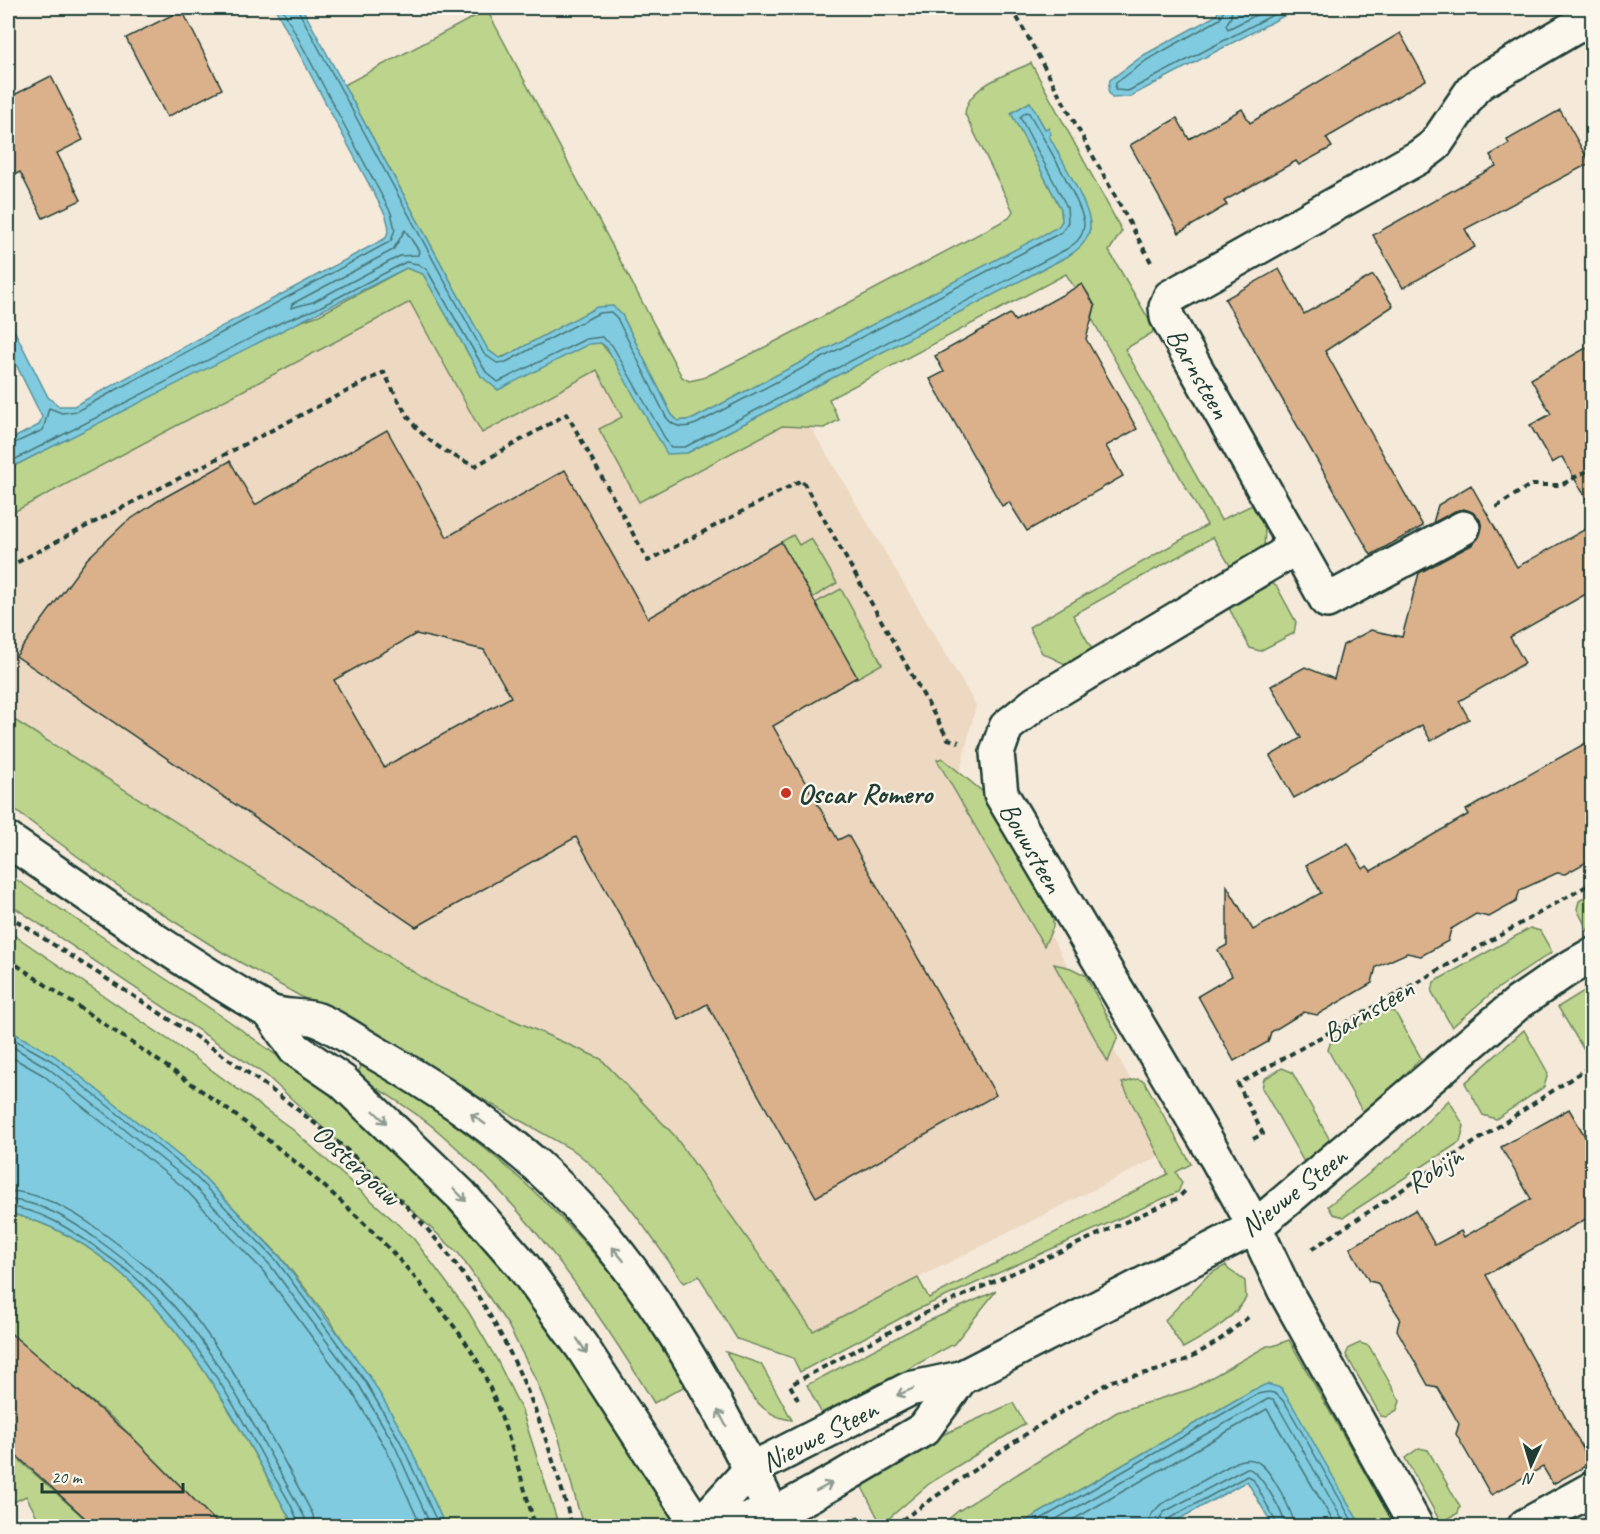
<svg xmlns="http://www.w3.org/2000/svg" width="1600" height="1534" font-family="Caveat,sans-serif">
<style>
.built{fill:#edd8c2}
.green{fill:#bcd48b;stroke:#6e8860;stroke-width:1.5}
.water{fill:#80cbdf;stroke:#59929b;stroke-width:1.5}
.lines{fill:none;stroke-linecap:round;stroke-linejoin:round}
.shore{stroke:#467678;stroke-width:1.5}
.building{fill:#dbb18c;stroke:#1f3d34;stroke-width:1.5;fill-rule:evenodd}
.street-casing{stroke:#1f3d34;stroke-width:38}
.secondary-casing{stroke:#1f3d34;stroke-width:38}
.path{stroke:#1f3d34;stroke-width:4;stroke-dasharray:6 4.5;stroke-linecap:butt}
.street{stroke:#fbf7ec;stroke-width:33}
.secondary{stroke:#fbf7ec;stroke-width:33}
.oneway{stroke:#8d9a90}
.poi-dot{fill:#c8321e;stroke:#fbf7ec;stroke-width:2}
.labels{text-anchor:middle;stroke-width:4.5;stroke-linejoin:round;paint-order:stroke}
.street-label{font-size:28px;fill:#1f3d34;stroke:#fbf7ec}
.poi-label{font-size:28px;font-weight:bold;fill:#1f3d34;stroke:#fbf7ec;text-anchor:start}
</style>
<rect width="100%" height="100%" fill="#f5e9d9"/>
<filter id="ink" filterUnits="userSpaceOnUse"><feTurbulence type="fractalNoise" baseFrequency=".0167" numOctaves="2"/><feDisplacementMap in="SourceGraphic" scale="12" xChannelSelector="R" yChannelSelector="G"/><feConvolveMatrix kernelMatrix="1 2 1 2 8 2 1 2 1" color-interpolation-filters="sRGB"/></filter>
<g filter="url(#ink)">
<path class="built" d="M415 290 603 353 669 472 798 406 976 705 960 771 1170 1151 813 1331 674 1135 601 1059 434 985 8 716V482Z"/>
<g class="green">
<path d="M487 10 682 377 689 381 703 378 767 346 1009 218 1013 211 965 114C967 86 1008 74 1031 63L1122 231 1109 251 1154 328 1152 333 1125 349 1221 520 1252 505 1265 528 1264 548 1232 569 1213 537 1073 615 1092 649 1065 664 1042 653 1029 627 1207 525 1092 319 1095 306 1087 292 1074 287 1066 274 829 399 839 420 824 428 782 426 639 502 599 429 622 417 597 370 482 433 410 302 8 515V469L285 327 319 315 406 268 423 274 481 376 594 342 601 343 687 453 1068 256C1080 248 1087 241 1090 228L1049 136 1048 128 1045 129 1030 102 1011 113 1061 209 1062 221 1059 227 693 419 678 421 672 415 622 315 499 358 488 350 344 85Z"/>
<path d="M793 535 799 545 811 538 837 583 812 598 781 542Z"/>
<path d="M1272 583 1277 587 1296 622 1294 633 1260 651 1250 648 1229 608Z"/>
<path d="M841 589 882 664 857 678 815 603Z"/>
<path d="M8 716 434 985 601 1059 674 1135 813 1331 918 1278 929 1298 1168 1174 1122 1083 1138 1079 1144 1081 1191 1164 1176 1172 1182 1183 1178 1192 916 1310 800 1372 793 1358 737 1339 699 1276 684 1283C652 1238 620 1187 576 1152L222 952 115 884 8 805Z"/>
<path d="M942 758 983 792 1053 918V927L1044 946 937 760Z"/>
<path d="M8 874 229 1021 351 1109 450 1202 541 1308 681 1526H583L558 1435 536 1380 508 1325 459 1254 267 1076 8 903Z"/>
<path d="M1592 893V929L1588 931 1577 909 1579 901Z"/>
<path d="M1530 928 1540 931 1552 952 1494 991 1452 1027 1432 992 1434 982Z"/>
<path d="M8 931 191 1055 292 1129 413 1238 468 1311 497 1360 522 1411 559 1526H445L406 1438 329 1319 280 1256 198 1171 55 1056 8 1030Z"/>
<path d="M1054 964 1071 968 1085 975 1118 1036 1108 1062Z"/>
<path d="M1592 986V1052L1584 1050 1558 1007Z"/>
<path d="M1386 1010 1395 1012 1421 1058 1365 1116 1328 1050 1331 1041Z"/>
<path d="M1524 1030 1548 1073 1544 1087 1496 1119 1483 1115 1465 1083Z"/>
<path d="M362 1064C462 1121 549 1196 621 1286 646 1317 666 1352 687 1385L654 1403C595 1305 526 1207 439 1132 414 1110 384 1093 357 1075Z"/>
<path d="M1282 1068 1292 1072 1331 1142 1304 1162 1262 1088 1264 1079Z"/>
<path d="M1449 1100 1464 1126 1460 1142 1344 1217 1333 1214 1328 1206 1395 1153Z"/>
<path d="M8 1213C150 1244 230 1410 294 1526H220L116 1421 8 1333Z"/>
<path d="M1226 1265 1228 1269 1245 1281 1246 1298C1231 1322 1207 1335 1183 1348L1165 1320 1208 1275Z"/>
<path d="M996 1291 954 1344 823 1416 807 1385 924 1323Z"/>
<path d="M1289 1340 1395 1526H1361L1281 1388 1253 1390 1017 1526H940L958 1511 1117 1412 1191 1389 1267 1346H1273Z"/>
<path d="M1360 1343 1369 1346 1400 1401 1397 1410 1386 1417 1381 1416 1346 1355 1349 1348Z"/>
<path d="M726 1352 761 1364 792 1420C756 1417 742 1380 726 1352Z"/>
<path d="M1013 1403 1025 1424 930 1483 888 1519 880 1522 862 1487 869 1480 931 1440Z"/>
<path d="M1419 1448 1428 1450 1460 1507 1458 1513 1441 1523 1405 1458Z"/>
<path d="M8 1450 93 1526H42L26 1496 8 1505Z"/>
</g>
<g class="water">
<path d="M275 8H302L488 350 499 358 504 357 597 307 613 306 622 315 672 415 678 421 693 419 1058 227 1062 221 1061 209 1011 113 1030 102 1045 129 1048 128 1051 134 1049 136C1059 155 1091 208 1090 226 1089 240 1080 249 1068 256L687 453 667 454 607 348 601 343 589 344 498 390 481 376 423 274 406 268 8 469V441L39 425 42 417 8 348V318L48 397 59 406H74L386 238 389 228 386 216Z"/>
<path d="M1219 8H1299L1129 97 1112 98 1108 91 1110 80 1144 55 1217 15Z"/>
<path d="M8 1030 55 1056 198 1171 280 1257 370 1377 406 1438 445 1526H294C230 1410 150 1244 8 1213Z"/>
<path d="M1267 1384 1281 1388 1291 1403 1361 1526H1273L1247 1481 1167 1526H1017L1253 1390Z"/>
</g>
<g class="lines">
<g class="shore">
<path d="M1225 8 1220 19 1147 60 1116 83 1115 90 1128 91 1286 8"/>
<path d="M1232 8 1231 17 1226 25 1228 29 1270 8"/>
<path d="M405 230 419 251 418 255 400 256 313 302 291 308 292 304 393 250Z"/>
<path d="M8 446 43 430 49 408 62 413 77 411 391 241 395 229 391 213 282 8"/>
<path d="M8 463 282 322 316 309 406 262 418 264 427 270 486 372 498 382 586 339 602 337 612 345 670 447H685L1065 250C1075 244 1083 238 1084 225 1085 207 1040 133 1029 113L1026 112 1020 117 1067 207 1068 222 1062 232 696 424C684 429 674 428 666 417L617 318 611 312 599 313 506 362 497 363 484 354 297 8"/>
<path d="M8 1036 52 1061 194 1175 276 1260 365 1381 400 1441 439 1526"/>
<path d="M8 1044 48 1068 189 1181 270 1265 359 1385 394 1444 431 1526"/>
<path d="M8 1055 43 1075 183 1187 263 1271 351 1390 386 1449 421 1526"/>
<path d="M8 1191C41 1192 73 1211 99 1230 133 1255 167 1281 193 1315 240 1376 277 1447 313 1515L315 1526"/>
<path d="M8 1200C41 1201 72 1221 98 1240 130 1263 160 1288 185 1319 230 1376 270 1455 305 1518L306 1526"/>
<path d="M8 1207C40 1209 68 1228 94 1246 108 1257 124 1267 137 1279 192 1330 232 1400 268 1466 276 1481 297 1510 298 1526"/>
<path d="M1029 1526 1255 1395C1272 1389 1277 1392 1287 1406L1355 1526"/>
<path d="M1044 1526 1268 1399 1273 1400 1280 1410 1346 1526"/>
<path d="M1062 1526 1267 1409 1336 1526"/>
<path d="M1148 1526 1151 1515 1160 1505 1236 1462C1244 1459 1252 1458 1259 1463 1271 1470 1294 1513 1294 1526"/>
<path d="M1157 1526 1159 1519 1164 1512 1247 1468C1260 1471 1284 1513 1285 1526"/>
<path d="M1165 1526 1168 1519 1247 1476 1253 1479 1278 1526"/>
</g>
</g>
<g class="building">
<path d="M182 10 222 89 167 117 126 38Z"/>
<path d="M1400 33 1426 80 1326 138 1332 147 1299 165 1296 161 1224 201 1227 205 1179 233 1130 145 1177 118 1189 139 1242 109 1250 123Z"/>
<path d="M51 76 83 140 57 153 81 200 43 218 20 172 8 178V98Z"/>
<path d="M1560 110 1590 163 1465 229 1475 247 1403 288 1373 235 1496 166 1490 155 1509 144 1507 140Z"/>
<path d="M1279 269 1304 314 1373 275 1393 306 1325 351 1423 526 1371 555 1225 299Z"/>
<path d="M1082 284 1095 306 1086 339 1137 429 1106 446 1123 476 1027 531 1009 502 1002 506 930 379 944 372 935 356 1010 314 1015 321Z"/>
<path d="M1593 344V510L1562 457 1552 463 1530 425 1551 414 1531 379Z"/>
<path d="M387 430 447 537 565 470 648 618 781 542 857 677 773 726 838 840 848 835 996 1095 816 1197 707 1004 679 1020 576 837 416 927 16 656 87 559 125 523 158 501 230 461 255 505ZM416 634 484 650 511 697 384 767 334 680Z"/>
<path d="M1471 485 1517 567 1593 525V590L1510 637 1525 663 1459 701 1469 719 1431 741 1422 725 1294 798 1270 756 1301 738 1271 686 1305 667 1334 679 1343 645 1371 630 1402 637 1419 573 1472 545 1479 537 1482 528 1480 520 1472 512 1464 509 1455 511 1433 523 1438 505Z"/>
<path d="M1593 739V856L1585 863 1565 874 1557 873 1520 890 1516 902 1489 917 1476 914 1451 929 1448 941 1421 956 1407 953 1376 967 1372 983 1317 1015 1304 1012 1271 1032 1268 1042 1234 1061 1198 996 1232 976 1218 950 1227 945V886L1253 930 1321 893 1306 865 1348 843 1363 869 1367 866 1371 871 1469 814 1466 810Z"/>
<path d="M1569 1109 1593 1150V1215L1486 1275 1591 1463 1553 1484 1543 1467 1491 1495 1456 1434 1459 1424 1451 1410 1437 1387 1428 1385 1397 1330 1400 1318 1377 1283 1369 1281 1350 1248 1415 1210 1435 1245 1461 1231 1464 1237 1531 1199 1501 1147Z"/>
<path d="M8 1331 131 1436 221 1527H95L8 1448Z"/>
</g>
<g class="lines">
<g class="street-casing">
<g id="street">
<path d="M1463 528 1327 601 1167 317 1166 307 1170 297 1419 157 1435 145 1473 89 1481 82 1592 17"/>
<path d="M1291 537 1285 554 1036 703 1006 727 997 753 1001 794 1216 1157 1255 1227 1284 1289 1416 1526"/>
<path d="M1525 1526 1592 1489"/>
</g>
</g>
<g class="secondary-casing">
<g id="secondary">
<path d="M8 840C93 898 177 958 266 1010 281 1019 302 1014 318 1020 338 1028 356 1042 374 1052 431 1085 486 1121 536 1165 645 1263 715 1396 779 1526"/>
<path d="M270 1012 295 1049 342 1081 461 1195 523 1266 582 1347 698 1526"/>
<path d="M699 1526 750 1470 909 1389 961 1378 1255 1227 1518 1003 1566 970 1592 955"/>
<path d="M705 1526 773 1515 839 1479 924 1429 961 1378"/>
</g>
</g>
<g class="path">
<path d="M1012 8 1151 262"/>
<path d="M1496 507 1530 485H1561L1592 468"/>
<path d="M8 567 384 372C410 425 419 441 475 466L567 414 648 561 802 480 948 739 959 742"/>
<path d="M8 915C166 1020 370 1131 476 1293 523 1365 550 1444 572 1526"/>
<path d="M8 959C155 1061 318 1155 431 1297 449 1320 471 1346 483 1372 505 1421 521 1475 535 1526"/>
<path d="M1253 1139 1263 1134 1238 1084 1592 883"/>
<path d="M1312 1249 1592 1065"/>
<path d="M798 1400 790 1385 925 1313 1178 1198 1187 1189"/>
<path d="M857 1516 861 1526"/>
<path d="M893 1526 1029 1432 1111 1381 1159 1370 1188 1359 1217 1342 1251 1315"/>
</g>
<use href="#street" class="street"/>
<use href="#secondary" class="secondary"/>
</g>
<defs><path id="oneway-shaft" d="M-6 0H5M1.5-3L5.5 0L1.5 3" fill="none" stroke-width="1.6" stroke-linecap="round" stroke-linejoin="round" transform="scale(1.5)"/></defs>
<g class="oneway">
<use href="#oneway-shaft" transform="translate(380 1117) rotate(44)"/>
<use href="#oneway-shaft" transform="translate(478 1119) rotate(-144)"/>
<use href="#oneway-shaft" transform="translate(460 1195) rotate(46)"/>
<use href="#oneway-shaft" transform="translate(618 1254) rotate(-130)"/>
<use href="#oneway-shaft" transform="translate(582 1346) rotate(56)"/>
<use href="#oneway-shaft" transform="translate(905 1392) rotate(157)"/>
<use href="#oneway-shaft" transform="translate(722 1418) rotate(-118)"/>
<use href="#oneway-shaft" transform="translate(824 1487) rotate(-28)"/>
</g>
</g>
<circle class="poi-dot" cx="786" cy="793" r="6"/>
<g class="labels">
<g class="street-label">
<text transform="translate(1199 373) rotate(60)" y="10">Barnsteen</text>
<text transform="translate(1032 847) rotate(60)" y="10">Bouwsteen</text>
<text transform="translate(1368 1010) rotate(-30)" y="10">Barnsteen</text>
<text transform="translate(357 1164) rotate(42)" y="10">Oostergouw</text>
<text transform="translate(1434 1169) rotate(-33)" y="10">Robijn</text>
<text transform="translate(1293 1191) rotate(-38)" y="10">Nieuwe Steen</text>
<text transform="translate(819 1435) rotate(-27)" y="10">Nieuwe Steen</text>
</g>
<g class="poi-label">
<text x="798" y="803">Oscar Romero</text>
</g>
</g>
<rect width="1600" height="1534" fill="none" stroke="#fbf7ec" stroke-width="30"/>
<rect x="15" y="15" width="1570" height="1504" fill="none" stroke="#1f3d34" stroke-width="2" filter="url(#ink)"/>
<g transform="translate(1531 1465) rotate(184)" stroke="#fbf7ec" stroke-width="4.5" paint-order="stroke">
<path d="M0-4.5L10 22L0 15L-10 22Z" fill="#1f3d34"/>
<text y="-9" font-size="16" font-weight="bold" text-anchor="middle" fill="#1f3d34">N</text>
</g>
<path d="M42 1483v9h141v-9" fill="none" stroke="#1f3d34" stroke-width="3"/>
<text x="51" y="1483" font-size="18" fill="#1f3d34" stroke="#fbf7ec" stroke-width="4.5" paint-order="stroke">20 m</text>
</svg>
